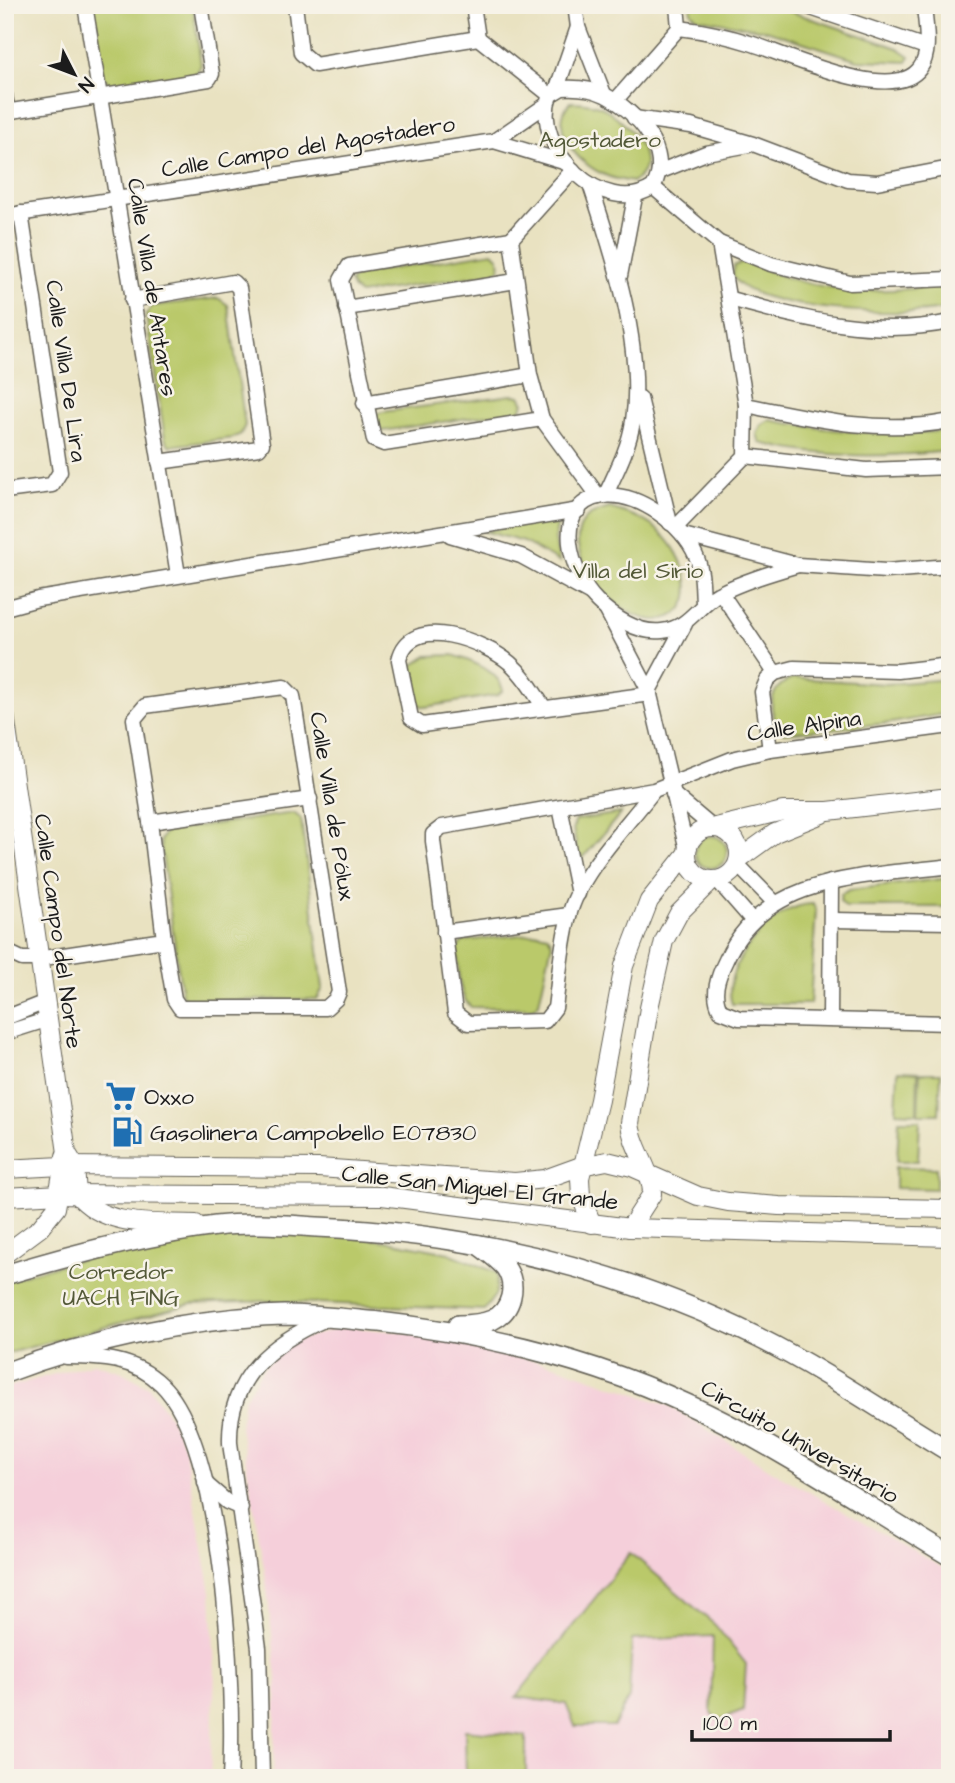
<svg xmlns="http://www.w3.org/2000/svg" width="955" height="1783" font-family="'Architects Daughter',sans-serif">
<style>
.built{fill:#f5cfda}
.green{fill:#bac96b;stroke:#6b7244;stroke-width:2}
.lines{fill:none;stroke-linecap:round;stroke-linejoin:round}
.minor-casing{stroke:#646156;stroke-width:17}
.tertiary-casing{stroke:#646156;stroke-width:20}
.secondary-casing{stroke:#646156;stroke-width:22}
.minor{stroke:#fff;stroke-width:14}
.tertiary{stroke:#fff;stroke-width:18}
.secondary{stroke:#fff;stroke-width:19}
.labels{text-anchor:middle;stroke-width:5;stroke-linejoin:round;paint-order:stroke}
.park-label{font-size:23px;fill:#535938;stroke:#f7f3e8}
.street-label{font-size:23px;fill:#1c1c1c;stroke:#f7f3e8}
.poi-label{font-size:23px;fill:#1c1c1c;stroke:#f7f3e8;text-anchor:start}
</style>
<rect width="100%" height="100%" fill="#f7f3e8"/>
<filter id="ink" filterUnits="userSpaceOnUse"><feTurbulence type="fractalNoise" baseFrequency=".0143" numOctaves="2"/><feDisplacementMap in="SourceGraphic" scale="14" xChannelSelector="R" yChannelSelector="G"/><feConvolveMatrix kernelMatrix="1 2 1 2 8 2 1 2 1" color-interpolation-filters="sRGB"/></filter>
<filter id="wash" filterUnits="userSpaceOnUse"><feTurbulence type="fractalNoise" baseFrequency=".00686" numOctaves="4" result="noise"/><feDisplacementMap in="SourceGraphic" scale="28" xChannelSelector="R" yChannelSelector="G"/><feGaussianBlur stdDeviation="1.57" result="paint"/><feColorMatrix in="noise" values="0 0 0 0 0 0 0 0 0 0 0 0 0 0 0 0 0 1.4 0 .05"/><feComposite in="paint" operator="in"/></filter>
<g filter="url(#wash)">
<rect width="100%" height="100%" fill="#e9e2c1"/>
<g class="built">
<path d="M345 1327 424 1334 557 1366 670 1406 779 1475 950 1572V1778H273L277 1678 265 1573 240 1427 244 1399 263 1368 291 1342Z"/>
<path d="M94 1363 122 1372 149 1387 169 1416 184 1446 211 1592 215 1673 210 1778H5V1388Z"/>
</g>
<g class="green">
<path d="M92 5H193L201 65 197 73 183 80 115 89 103 77Z"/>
<path d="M690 5H771L898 48 910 56 907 62 858 60 769 31 697 18 691 12Z"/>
<path d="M570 102C582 102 596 103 607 110 628 123 665 165 632 182 623 180 613 179 605 175 577 164 548 128 570 102Z"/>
<path d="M493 252 499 258 500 268 493 273 360 294 353 289 350 281 360 274Z"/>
<path d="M746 260C807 294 882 296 949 283L950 307C915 319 747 311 733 276L734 266Z"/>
<path d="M218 298 228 305 245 425 241 434 233 438 170 446 165 439 146 315 152 306Z"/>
<path d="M512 395 520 396 524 403 520 410 383 431 376 428V414L382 412Z"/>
<path d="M769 420C829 431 889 438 950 430V451C887 457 822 459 760 443L757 434 761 425Z"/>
<path d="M609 508C628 513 646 519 661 533 684 553 706 609 664 619 626 629 561 562 582 524 587 514 599 512 609 508Z"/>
<path d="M558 519 555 539 559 562 524 542 483 531Z"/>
<path d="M453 655C470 661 498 670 503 690L498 695 425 707 419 705 413 684 412 666 427 656Z"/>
<path d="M793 678 886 684 950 679V713L891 723 784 733C766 713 767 688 793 678Z"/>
<path d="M294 813 301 819 323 988 317 999 187 1001 182 995 160 841 165 831Z"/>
<path d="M621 813 583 858 578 855 573 828 576 820Z"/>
<circle cx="711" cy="852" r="16"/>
<path d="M950 878V907H846L840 901 841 894 849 890Z"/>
<path d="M813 904 816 910 810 1004H732C719 967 774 903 813 904Z"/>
<path d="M539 933 548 935 552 943 539 1003 534 1008 471 1007C457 996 459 966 457 949L463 941Z"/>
<path d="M898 1071 918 1072 917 1113 896 1112Z"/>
<path d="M920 1073H941L939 1114H918Z"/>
<path d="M899 1120H920L918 1161H897Z"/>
<path d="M895 1167 936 1168V1189L895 1188Z"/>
<path d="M300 1229 393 1242 449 1253 497 1273 496 1294 484 1310 269 1301 191 1304 5 1354V1281C100 1249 201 1235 300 1229Z"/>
<path d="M631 1553 715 1625 746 1664 743 1710 719 1720 711 1714 713 1636 632 1640 629 1698 614 1726H575L566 1704 516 1697Z"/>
<path d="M465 1730 526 1736V1778H466Z"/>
</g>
</g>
<g filter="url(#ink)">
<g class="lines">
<g class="minor-casing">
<g id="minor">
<path d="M85 5 178 575"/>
<path d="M295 5 301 53 315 65 478 38 550 95"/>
<path d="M473 5 478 38"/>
<path d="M575 5 578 27 604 94"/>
<path d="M677 5 679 28"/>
<path d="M802 5 926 47"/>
<path d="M562 88C577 87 591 88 605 95 636 111 674 152 653 187 604 220 530 147 550 95Z"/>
<path d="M556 91 578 27"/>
<path d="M5 95 7 107 12 111 209 79 212 74 201 5"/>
<path d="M615 101 679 28C705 31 728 36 753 44 787 55 894 105 920 68 932 52 925 24 924 5"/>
<path d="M634 118 691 126 753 144 848 180 877 182 950 168"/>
<path d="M494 141 546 105"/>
<path d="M573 170 511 239 530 375 542 419 599 497"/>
<path d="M661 171 706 153 749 145"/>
<path d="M590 184C613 253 644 347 633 421 629 448 616 472 605 496"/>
<path d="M653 187 719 243 771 264 850 283 950 279"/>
<path d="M5 216 494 141 567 163"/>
<path d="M511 239 349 266 341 280 374 440 384 444 542 419"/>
<path d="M620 276 635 197"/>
<path d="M730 299C804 319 873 338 950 322"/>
<path d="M132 300 233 282 239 288 262 444 259 448 159 462"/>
<path d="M346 308 516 281"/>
<path d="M640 398 670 523"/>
<path d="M364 403 530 375"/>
<path d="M746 405C814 419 880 435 950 421"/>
<path d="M745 456 866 470 950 467"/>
<path d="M5 491 52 485 60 472 21 213"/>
<path d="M676 527 745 456 746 405 719 243"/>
<path d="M450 535 521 556 589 593"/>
<path d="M683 535 798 565 886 571 950 566"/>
<path d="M721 593 775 673"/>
<path d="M703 603C702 588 703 571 696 556 683 525 638 491 602 496 549 505 571 576 597 601 613 617 638 634 662 631 689 628 697 606 718 594 744 581 771 573 798 565"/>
<path d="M5 608 38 599 579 510"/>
<path d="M607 611 649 691 687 850"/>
<path d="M649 691 685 624"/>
<path d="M543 706C533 691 524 675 510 663 485 642 410 611 399 660L411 718 422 725 650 694"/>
<path d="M770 750 762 692 767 680 775 673 794 668 898 671 950 665"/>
<path d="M654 790C627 826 580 872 569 916 561 945 559 978 555 1008L545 1021 468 1023 455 1013 433 841V834L442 827 654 790 732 759 770 750 950 726"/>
<path d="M673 794 712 827"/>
<path d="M560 807 578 894"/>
<path d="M150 822 310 799"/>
<path d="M737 864 774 902"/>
<path d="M950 866C868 877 765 873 726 960 718 976 711 995 721 1011L739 1018 950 1023"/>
<path d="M717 880 752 920"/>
<path d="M833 920 950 922"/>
<path d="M444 932 569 915"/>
<path d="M5 951 22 959H37L164 940 174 999 180 1008H326L336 999 339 992 293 696 284 687 145 706 134 719 150 822 164 940"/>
<path d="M5 1018 43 1003"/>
<path d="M830 1019 831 882"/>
<path d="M5 1033 46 1020"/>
<path d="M66 1357C101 1357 134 1358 161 1384 224 1444 235 1690 230 1778"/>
<path d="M205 1483 227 1502 241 1508"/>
<path d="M262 1778 259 1648 230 1443C228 1377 271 1343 326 1319"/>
</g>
</g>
<g class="tertiary-casing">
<g id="tertiary">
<path d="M5 715 67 1153 75 1166 77 1194C105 1229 157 1222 196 1224"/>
<path d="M716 827 783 811H828L950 797"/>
<circle cx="713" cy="854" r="26"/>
<path d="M739 859 775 833 822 814"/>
<path d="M5 1169 62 1166 319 1168 515 1182 545 1179 581 1166 607 1161 632 1167 698 1196 728 1202 779 1206 950 1209"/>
<path d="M5 1197 61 1194 382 1196 630 1228 950 1237"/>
<path d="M592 1224 581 1197 580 1178 599 1100 624 966 649 901 687 853"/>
<path d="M630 1228 652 1194C652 1169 632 1148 630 1123L649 1008 664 941 679 913 712 880"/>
<path d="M5 1254 40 1228 56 1208 65 1156"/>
</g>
</g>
<g class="secondary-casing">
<g id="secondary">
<path d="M5 1275C74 1254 145 1235 216 1226 249 1222 284 1225 317 1227 471 1233 620 1269 759 1338 825 1371 887 1414 950 1452"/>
<path d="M458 1325C469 1325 481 1325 492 1320 512 1311 518 1285 505 1267 498 1259 488 1252 479 1245"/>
<path d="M5 1373C92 1340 191 1318 284 1315 316 1315 347 1319 379 1322 487 1334 590 1359 689 1405 780 1447 864 1505 950 1556"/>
</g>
</g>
<use href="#minor" class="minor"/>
<use href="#tertiary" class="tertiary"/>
<use href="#secondary" class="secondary"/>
</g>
</g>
<defs>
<g id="supermarket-bare" transform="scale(2.415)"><path d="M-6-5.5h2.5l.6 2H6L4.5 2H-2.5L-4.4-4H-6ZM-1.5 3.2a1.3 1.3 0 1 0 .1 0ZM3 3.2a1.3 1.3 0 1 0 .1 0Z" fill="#1f6fb2" stroke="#f7f3e8" stroke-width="2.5" paint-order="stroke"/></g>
<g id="fuel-bare" transform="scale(2.415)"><path d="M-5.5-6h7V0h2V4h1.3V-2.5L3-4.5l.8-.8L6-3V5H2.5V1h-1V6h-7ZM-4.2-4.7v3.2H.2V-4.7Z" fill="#1f6fb2" stroke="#f7f3e8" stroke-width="2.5" paint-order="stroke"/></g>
</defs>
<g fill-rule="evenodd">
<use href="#supermarket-bare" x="121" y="1096"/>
<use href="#fuel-bare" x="127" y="1132"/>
</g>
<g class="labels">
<g class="park-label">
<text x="600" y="147">Agostadero</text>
<text x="638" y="578">Villa del Sirio</text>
<text x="121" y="1279">Corredor<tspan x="121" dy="26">UACH FING</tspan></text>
</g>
<g class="street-label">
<text transform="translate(308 146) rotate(-9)" y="8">Calle Campo del Agostadero</text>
<text transform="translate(153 287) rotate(81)" y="8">Calle Villa de Antares</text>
<text transform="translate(67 371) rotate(82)" y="8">Calle Villa De Lira</text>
<text transform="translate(804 725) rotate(-8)" y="8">Calle Alpina</text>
<text transform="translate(333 806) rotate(81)" y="8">Calle Villa de Pólux</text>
<text transform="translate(59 931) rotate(82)" y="8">Calle Campo del Norte</text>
<text transform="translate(480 1187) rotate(6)" y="8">Calle San Miguel El Grande</text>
<text transform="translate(800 1441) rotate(30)" y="8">Circuito Universitario</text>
</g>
<g class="poi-label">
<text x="144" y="1104">Oxxo</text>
<text x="150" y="1140">Gasolinera Campobello E07830</text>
</g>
</g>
<rect width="955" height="1783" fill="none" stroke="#f7f3e8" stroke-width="28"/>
<g transform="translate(74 74) rotate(132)" stroke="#f7f3e8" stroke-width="5" paint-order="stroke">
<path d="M0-5L12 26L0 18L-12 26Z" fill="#1c1c1c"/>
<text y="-10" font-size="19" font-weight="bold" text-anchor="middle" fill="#1c1c1c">N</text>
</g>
<path d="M692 1730v10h198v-10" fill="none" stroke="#1c1c1c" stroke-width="3.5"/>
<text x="703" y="1730" font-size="21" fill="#1c1c1c" stroke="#f7f3e8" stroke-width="5" paint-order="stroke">100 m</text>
</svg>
